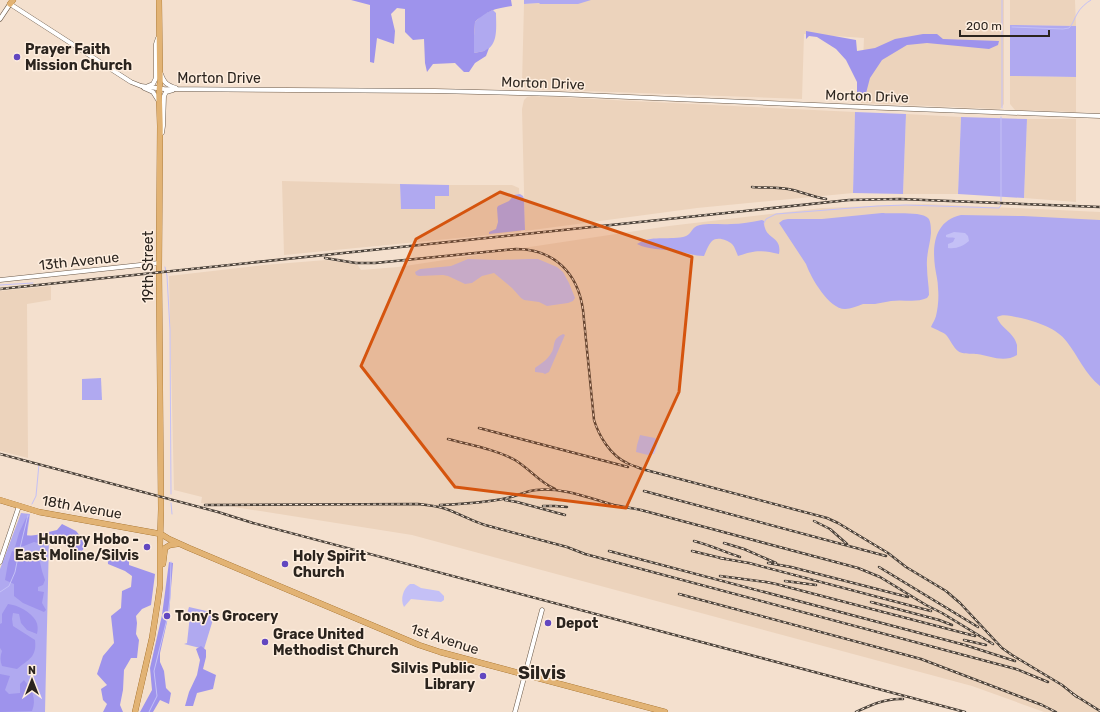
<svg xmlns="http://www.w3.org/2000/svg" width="1100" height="712" font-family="Rubik,sans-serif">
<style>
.built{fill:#ecd3bc}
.green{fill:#b0a9f0}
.forest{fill:#9e93ec}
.water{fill:#c4c0f6}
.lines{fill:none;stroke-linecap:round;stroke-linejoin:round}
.stream{stroke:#c4c0f6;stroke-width:1}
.minor-casing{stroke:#6a5949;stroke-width:5}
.major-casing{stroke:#95601a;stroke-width:6}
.minor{stroke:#fff;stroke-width:4}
.major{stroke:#e2b374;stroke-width:5.5}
.rail-casing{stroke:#4b423a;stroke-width:2.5}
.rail{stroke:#feeedf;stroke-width:1;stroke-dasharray:3;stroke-linecap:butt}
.marked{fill:#d5540e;fill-opacity:0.2;stroke:#d5540e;stroke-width:3;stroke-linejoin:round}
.poi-dot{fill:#6247c0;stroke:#feeedf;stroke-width:1.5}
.labels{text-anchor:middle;stroke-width:3;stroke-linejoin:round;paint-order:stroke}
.poi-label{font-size:14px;font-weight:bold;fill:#2b241e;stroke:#feeedf;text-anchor:start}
.street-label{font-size:14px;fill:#2b241e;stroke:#feeedf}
.district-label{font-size:18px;font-weight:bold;fill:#2b241e;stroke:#feeedf}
</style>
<rect width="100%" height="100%" fill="#f4e0ce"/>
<g class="built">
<path d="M585 0H1004V104L1000 109 861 103 864 38 804 34 802 99 527 89 522 84 524 4Z"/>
<path d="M1010 0H1075L1076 26 1010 25Z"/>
<path d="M1010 76 1076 77V112L1015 110 1010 104Z"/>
<path d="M532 96 855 112 853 193 697 208 525 231 522 109 524 100 527 97Z"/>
<path d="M906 114 961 117 958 194H903Z"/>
<path d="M1027 119H1076V202L1024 198Z"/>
<path d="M282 181 400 184 401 209H435V196H449V185H512L519 188 521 232 284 255Z"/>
<path d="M927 204 1100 212V712H1044L972 686 412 535 228 506 201 503 202 497 174 490 169 276 264 265 326 260 357 264 361 270 398 267 669 226 822 208Z"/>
<path d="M51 286V300L27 304 28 458 0 451V291Z"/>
</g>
<g class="green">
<path d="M524 0H591L578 4H540L539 3 524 4Z"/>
<path d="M493 10 496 13C496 26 499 46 484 51 481 52 477 52 474 53V36L475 22 483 14Z"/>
<path d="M1010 25 1076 26V77L1010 76Z"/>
<path d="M855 112 906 114 903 194 853 193Z"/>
<path d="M961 117 1027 119 1024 198 958 194Z"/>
<path d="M400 184 449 185V196H435V209H401Z"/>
<path d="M520 194 523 196 524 199 525 230 489 234V232L496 229 498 222 497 208 498 206 509 201 514 195Z"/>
<path d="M882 213C892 214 922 211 928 218 931 221 931 229 931 233 930 245 926 255 927 267 927 277 929 286 929 295L927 298C916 303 903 299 891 301 886 302 880 303 875 304 871 304 867 304 863 304 857 306 851 309 845 309 829 309 811 278 806 264L779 223 783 220 788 219H822Z"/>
<path d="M961 215 1023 216 1100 220V386C1085 374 1078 356 1067 342 1057 328 1037 322 1021 318 1013 317 1004 313 997 317 1000 328 1014 332 1017 345 1017 348 1017 352 1017 355 1004 363 990 356 977 354 972 353 963 355 958 351 953 347 951 341 947 336 944 332 936 330 931 327 932 324 935 320 936 316 938 308 939 297 938 288 938 281 936 274 935 267 932 244 935 221 961 215Z"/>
<path d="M762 220 764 221C764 223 764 226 765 228 768 239 782 237 779 254 761 250 755 250 738 256 736 252 735 247 732 244 728 240 717 236 712 241 708 245 706 252 704 256 694 256 685 252 675 251 663 249 648 250 637 244 651 235 667 240 683 237 693 235 690 227 700 225 710 223 721 225 731 224 741 224 752 222 762 220Z"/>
<path d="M101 378 102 400H82V379Z"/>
<path d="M21 513 30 514 27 535 49 540 45 712H0V569Z"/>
<path d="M189 607 215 613 204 649 184 644 187 643 190 615 187 614Z"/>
</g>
<g class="forest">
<path d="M351 0H511L512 6C495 9 488 10 475 22L474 36V53L484 51 489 48 486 56 475 63 469 72H464L455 63 433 64 427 72 425 63 424 39 413 40 405 32V9L397 8 391 14 395 31 394 44 377 38 374 63 370 62V5Z"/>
<path d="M806 31 856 40 857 51 875 48 895 39 923 34H937L943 39 999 41 998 45 989 49 927 43 907 45 882 60 870 78 865 97 857 100V82L846 60 836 49 817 37 809 36 806 39Z"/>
<path d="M29 517 27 528V536L36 535 57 530 62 524 76 531 86 543 80 556 62 543 45 545 34 542 24 546 15 547 19 533 26 518Z"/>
<path d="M107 548 129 554V565L155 574 151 605 142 609 136 616 137 623 136 634 139 640 137 658H131L124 670 123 690 120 705 123 712H103L107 704 103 700 101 689 107 685 97 674 103 656 114 643 111 616 121 608 122 591 131 587 132 576 125 571 108 564Z"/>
<path d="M12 551 33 558 40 562 42 571 45 580 43 585 38 587V591L44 592 42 603 46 610 44 612 23 603 14 596V584L5 580 8 563Z"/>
<path d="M169 562 173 563 169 613 160 653V662L164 671 166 688 171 693 169 704 160 700 153 712H140L152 690 150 668 162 615Z"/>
<path d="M8 604C18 605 31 612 36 621 38 625 38 629 37 634L27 630 21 623 19 614 13 613 12 619 13 626 35 640C37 657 29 659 17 669L2 666C0 661 0 656 2 651L0 648V624L2 623V614Z"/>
<path d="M201 646 206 650V657L203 669 216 675 213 689 197 693 193 706H185L189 692 197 675 200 660 196 649Z"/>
<path d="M0 674 10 676 5 690 9 694 20 693V684L24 680C32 690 37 699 32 711L0 712Z"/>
</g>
<g class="water">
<path d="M954 232 965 233 968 236 969 241C963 246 957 249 948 248V244L953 242 955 238C952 237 949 238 946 237V235Z"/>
<path d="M468 259 499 260 528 259H538L557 267 563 272 569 283 575 298 573 301 568 303 547 306 539 302 524 300 521 298 512 288 494 273 482 276 472 283 465 284 448 276 443 275 419 276 416 275 415 272 420 269 451 266Z"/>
<path d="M563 334 565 335 549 372 545 374 543 373 535 372V368C540 364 546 361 550 355 557 346 550 340 563 334Z"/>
<path d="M640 435 655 438 658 441 656 449 654 454 648 455 636 452 637 445Z"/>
<path d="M410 584H414L421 588 439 591 444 596V600L441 602 411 599 404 607C400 599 403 589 410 584Z"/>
</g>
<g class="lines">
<g class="stream">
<path d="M1012 27 1063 29 1069 28C1073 24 1074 19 1077 14 1080 8 1086 3 1091 0"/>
<path d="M1002 108V0"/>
<path d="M1001 201V117"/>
<path d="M764 223 766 219 776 214 877 206 906 205 999 208 1001 205"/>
<path d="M165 267 167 276 170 330 171 494"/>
<path d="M0 285 33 283"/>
<path d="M171 503 172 514"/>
<path d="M32 504 36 496 39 464"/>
<path d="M20 548 28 515"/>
<path d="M0 592 9 586 15 572 19 552"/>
<path d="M149 712 157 696 154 671 168 615 170 598 171 562"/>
</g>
<g class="minor-casing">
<g id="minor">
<path d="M0 19 10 4 131 82 141 86 164 89 435 91 559 94 862 107 1100 116"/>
<path d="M161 74C164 83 167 85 176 88"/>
<path d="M148 86 153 84 156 78V44L158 38"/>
<path d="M144 88 153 92 158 100"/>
<path d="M162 133 163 126 164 96 166 92 173 90"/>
<path d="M0 280 159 263"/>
<path d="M0 562 19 506"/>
<path d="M515 712 542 610"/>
</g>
</g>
<g class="major-casing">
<g id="major">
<path d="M10 4 13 0"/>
<path d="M0 500 39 512 161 534 169 539 189 548 419 645 440 652 665 712"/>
<path d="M163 564 165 548 170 545 177 544"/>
<path d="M135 712 152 638 158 600 160 586V544L161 509 159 268 160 126 159 94 160 83 159 0"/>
</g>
</g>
<use href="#minor" class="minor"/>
<use href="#major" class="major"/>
<g class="rail-casing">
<g id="rail">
<path d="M752 187C765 188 780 187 793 190 804 193 815 197 826 199"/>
<path d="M325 258 356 263H375L516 249C554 249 578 273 583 310L594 420C599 436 610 455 627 463 631 465 637 467 642 469L827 518 838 523 888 553 906 567 946 591 960 603 1002 648 1012 655 1062 685 1077 697"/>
<path d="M0 289 849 200 900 199 1100 207"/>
<path d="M479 428 628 467"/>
<path d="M448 439C470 445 495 449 515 460 530 469 539 482 555 489"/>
<path d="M0 454 218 512 253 523 965 712"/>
<path d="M644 491 886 556"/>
<path d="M505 500 517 502 565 515"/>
<path d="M205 505 418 504C428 505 437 506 446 509 460 514 472 521 485 525L567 547 585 554 1016 669 1048 682"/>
<path d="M440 505C462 504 485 503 507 498 517 496 526 491 536 490 562 487 589 498 614 505 623 507 632 508 641 510L858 568 880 577 926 605 942 613 993 644"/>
<path d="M543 506H555L567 507"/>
<path d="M814 521 830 529 847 544"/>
<path d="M694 541C710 545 724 552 740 557"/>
<path d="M724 543 744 549 776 563"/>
<path d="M609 551 965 645 1015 661"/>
<path d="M692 551 725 559"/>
<path d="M720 558 749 563 931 611"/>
<path d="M768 563 791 567 908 597"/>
<path d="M879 567 978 627"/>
<path d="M720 576 766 582 776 584 975 636"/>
<path d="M785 581 816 585"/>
<path d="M679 594 921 659 1042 705 1056 712"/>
<path d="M871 602 939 620 952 625"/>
<path d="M964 640 986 645"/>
<path d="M1073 694 1100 711"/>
<path d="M856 712C871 705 886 698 903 699"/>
</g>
</g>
<use href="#rail" class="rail"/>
</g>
<path class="marked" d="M500 192 692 257 679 392 626 508 455 487 361 366 416 239Z"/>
<g class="poi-dot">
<circle cx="17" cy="57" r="4"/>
<circle cx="147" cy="547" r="4"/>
<circle cx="285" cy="564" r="4"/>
<circle cx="167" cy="616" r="4"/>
<circle cx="548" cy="623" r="4"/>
<circle cx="265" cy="642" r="4"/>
<circle cx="483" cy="676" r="4"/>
</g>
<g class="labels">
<g class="poi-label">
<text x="25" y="54">Prayer Faith<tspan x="25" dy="16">Mission Church</tspan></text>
<text x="139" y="544" text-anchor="end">Hungry Hobo -<tspan x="139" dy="16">East Moline/Silvis</tspan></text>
<text x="293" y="561">Holy Spirit<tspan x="293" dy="16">Church</tspan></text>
<text x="175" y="621">Tony's Grocery</text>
<text x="556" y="628">Depot</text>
<text x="273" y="639">Grace United<tspan x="273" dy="16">Methodist Church</tspan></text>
<text x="475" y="673" text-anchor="end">Silvis Public<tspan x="475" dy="16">Library</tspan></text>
</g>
<g class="street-label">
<text x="219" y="83">Morton Drive</text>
<text transform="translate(543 83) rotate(2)" y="5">Morton Drive</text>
<text transform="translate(867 96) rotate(2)" y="5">Morton Drive</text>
<text transform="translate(79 261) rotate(-6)" y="5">13th Avenue</text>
<text transform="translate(148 267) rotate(-90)" y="5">19th Street</text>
<text transform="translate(82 507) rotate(10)" y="5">18th Avenue</text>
<text transform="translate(445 639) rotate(18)" y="5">1st Avenue</text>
</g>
<g class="district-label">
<text x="542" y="679">Silvis</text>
</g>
</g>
<g transform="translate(32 680)" stroke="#feeedf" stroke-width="3" paint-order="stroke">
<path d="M0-3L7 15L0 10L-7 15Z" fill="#2b241e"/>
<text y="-6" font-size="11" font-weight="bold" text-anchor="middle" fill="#2b241e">N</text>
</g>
<path d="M960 30v6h89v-6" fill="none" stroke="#2b241e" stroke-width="2"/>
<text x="966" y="30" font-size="12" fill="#2b241e" stroke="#feeedf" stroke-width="3" paint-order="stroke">200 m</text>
</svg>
